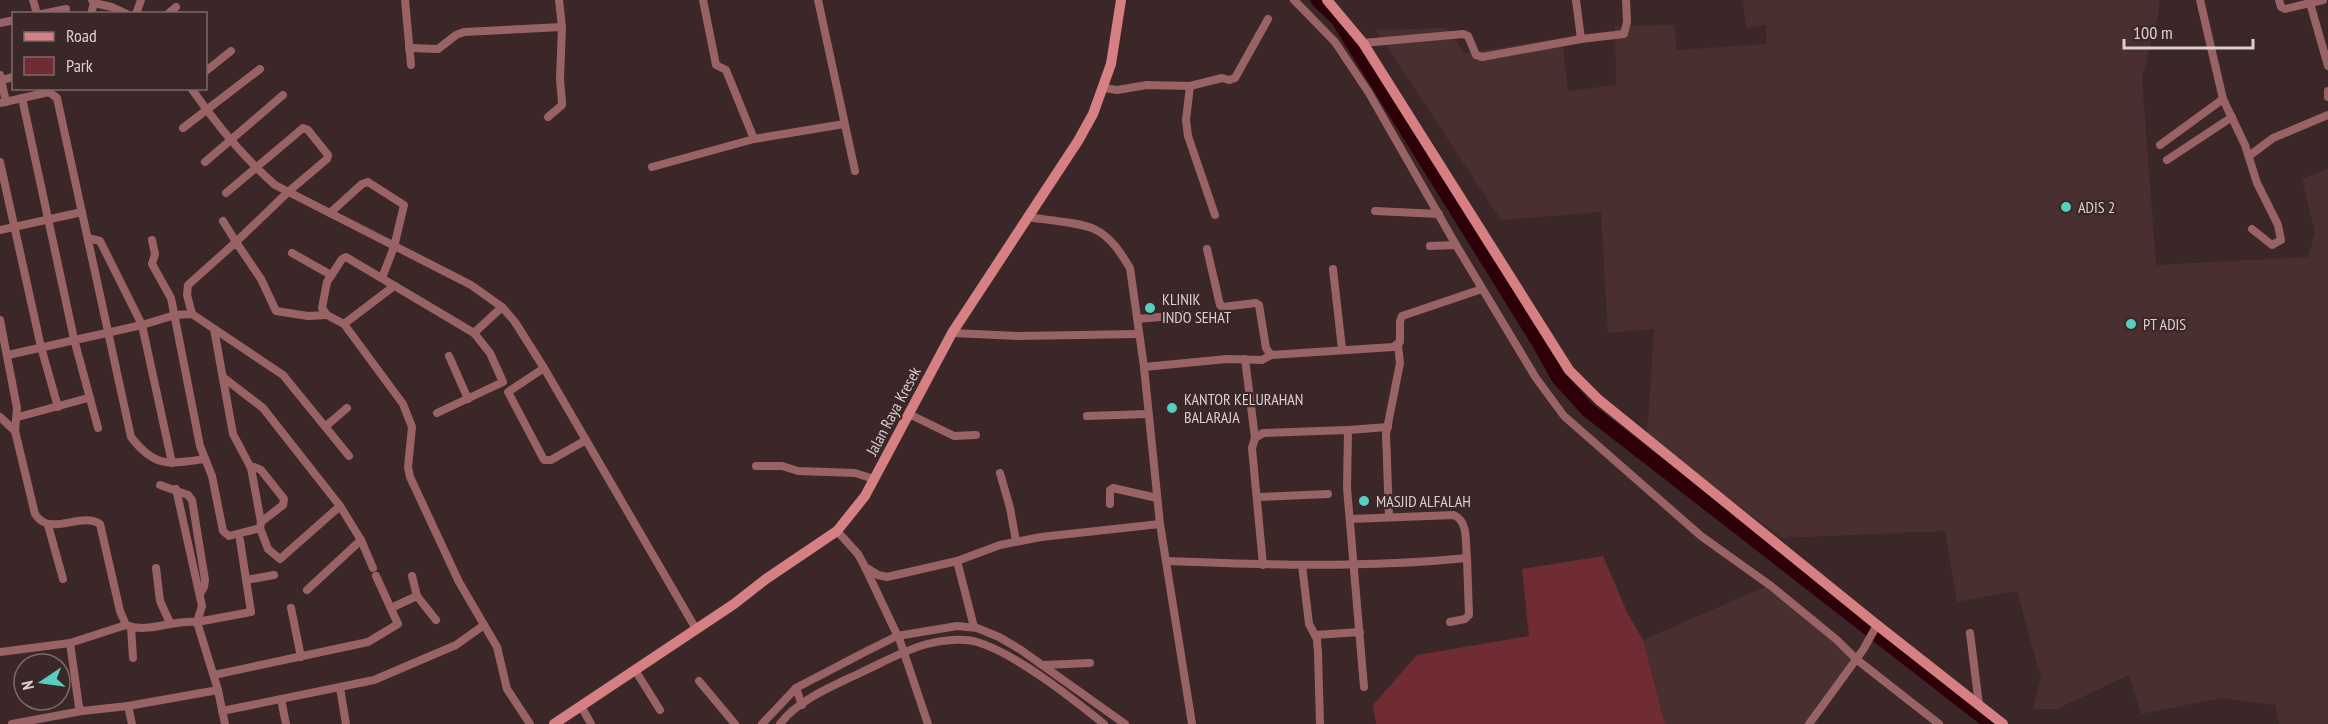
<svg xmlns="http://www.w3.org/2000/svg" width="2328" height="724" font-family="'PT Sans Narrow',sans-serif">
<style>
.built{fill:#492f30}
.green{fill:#6f2c32}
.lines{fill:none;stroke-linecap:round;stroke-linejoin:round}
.river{stroke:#2e0007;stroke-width:15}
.street{stroke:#996365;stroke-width:8}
.secondary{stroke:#d68084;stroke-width:10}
.poi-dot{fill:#58cec0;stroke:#3b2728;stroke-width:2}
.labels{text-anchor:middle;stroke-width:4.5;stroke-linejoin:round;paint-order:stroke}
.poi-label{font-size:16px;fill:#dccfcf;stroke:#3b2728;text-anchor:start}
.street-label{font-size:16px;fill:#dccfcf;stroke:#3b2728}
</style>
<rect width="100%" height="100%" fill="#3b2728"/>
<g class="built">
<path d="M1743 0H2159V10L2142 78 2156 265 2308 257 2315 233 2302 179 2328 169V724H2279L2275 705 2221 698 2141 714 2129 675 2057 709H2033L2041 678 2017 591 1957 602 1945 531 1782 538 1647 437 1654 329 1608 333 1601 212 1501 220 1376 30 1446 28 1465 53 1562 38 1568 91 1616 85 1615 26 1674 25 1677 50 1766 44V25L1746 28Z"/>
<path d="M1767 586 1860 654 1808 724H1665L1643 640Z"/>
</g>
<path class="green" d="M1603 556 1627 612 1643 640 1665 724H1376L1373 705 1417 655 1529 636 1522 569Z"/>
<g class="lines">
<path class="river" d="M1318 0 1338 19 1540 344 1558 377 1588 410 1992 724"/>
<g class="street">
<path d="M33 0 37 14"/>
<path d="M405 0 411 65"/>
<path d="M703 0 716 65 726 70 754 139 844 124"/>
<path d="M818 0 855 171"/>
<path d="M1294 0 1335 42 1369 93 1456 245 1536 378 1564 416 1701 536 1771 586 1837 640 1856 659 1939 724"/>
<path d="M1576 0 1581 39"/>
<path d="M2200 0 2223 99 2245 145 2257 183 2278 225 2281 240 2272 245 2252 229"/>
<path d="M2279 0 2281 7 2285 9 2323 0"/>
<path d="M94 3 112 7 127 14"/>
<path d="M2310 3 2328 66"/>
<path d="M42 14 66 9"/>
<path d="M91 14 94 3 92 0"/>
<path d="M136 14 141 0"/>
<path d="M168 14 176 7"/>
<path d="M0 23 14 20"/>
<path d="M1363 43 1463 34 1468 36 1476 55 1482 57 1581 39 1624 34 1627 22 1626 0"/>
<path d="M409 48 438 49 456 35 464 32 562 27"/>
<path d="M206 71 231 51"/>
<path d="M0 75 6 102"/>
<path d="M1 80 14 77"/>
<path d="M1190 86 1186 120 1188 136 1215 215"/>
<path d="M191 88C216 124 243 157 275 185L471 285 502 307 515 322 544 368 696 629"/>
<path d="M1104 88 1117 90 1147 85 1190 86 1222 78 1229 80 1235 78 1268 19"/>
<path d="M2328 91V97"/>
<path d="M22 98 74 339 98 428"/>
<path d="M0 103 49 92 57 98 131 437C155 468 168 464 205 459"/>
<path d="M548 117 562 105V102L560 79 562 27 559 0"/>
<path d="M183 128 260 69"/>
<path d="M2160 145 2223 99"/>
<path d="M2249 156 2273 138 2328 115"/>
<path d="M2167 160 2232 117"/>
<path d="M0 162 41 347 58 407"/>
<path d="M205 162 283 95"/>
<path d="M652 167 754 139"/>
<path d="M1375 211 1439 214"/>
<path d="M330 213 362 184 368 182 404 205 394 247 382 278"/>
<path d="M1027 217C1045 220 1081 222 1096 230 1111 237 1122 255 1130 268L1144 367 1160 524 1192 724"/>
<path d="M223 221 236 242 288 192 327 159 328 155 308 130 303 128 226 193"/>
<path d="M0 230 82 212"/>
<path d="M88 238 100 241 142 325 172 463"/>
<path d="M152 240 155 254 152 264 171 298 200 446 212 476 223 531 229 536 260 528 261 522 251 468 233 434 214 329"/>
<path d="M1430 246 1456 245"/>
<path d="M1207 249 1220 305 1222 307 1256 303 1259 305 1266 348 1271 355 1393 347 1400 342V321L1402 316 1482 289"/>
<path d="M292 253 331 275"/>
<path d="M1333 269 1342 349"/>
<path d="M502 307 474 333 346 257 342 259 327 282 322 308 327 315 344 324 403 404 412 427 408 467 410 477 459 582 497 647 507 689 530 724"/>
<path d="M192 314 187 295 188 285 236 242 261 279 276 311 308 316 327 315"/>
<path d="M1137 319 1183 315"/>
<path d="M0 320 17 408 15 431 35 514C50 538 80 511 100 524L120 611 126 625C147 634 174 619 197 622L218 690 225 724"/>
<path d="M344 324 394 286"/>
<path d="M952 333 1019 336 1138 334"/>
<path d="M8 355 142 325 175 315 192 314 283 375 349 456"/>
<path d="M449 356 468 399"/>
<path d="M1245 359 1255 438"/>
<path d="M1144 367 1227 359 1262 360 1271 355"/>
<path d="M544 368 508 392 544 460H551L586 440"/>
<path d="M224 378 263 408 340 506 361 540 373 568"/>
<path d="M437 413 503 382 490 353 474 333"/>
<path d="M909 414 954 436 976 435"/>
<path d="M1087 416 1148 414"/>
<path d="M0 417 15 431"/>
<path d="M18 417 88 398"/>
<path d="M326 426 347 408"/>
<path d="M1348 430 1388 427"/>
<path d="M756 466H782L798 471 855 473 874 479"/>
<path d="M251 468 254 467 261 470 284 499 283 505 261 522"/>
<path d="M1000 473 1010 508 1016 541"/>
<path d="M160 485 188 495 192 500 205 580 204 587 200 594"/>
<path d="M176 489 202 606 197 622"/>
<path d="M1258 497 1328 494"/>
<path d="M1110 504V490L1113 488 1157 498"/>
<path d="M1389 517 1386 434 1400 363 1398 345"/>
<path d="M1350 519 1454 515C1469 522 1465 543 1467 558"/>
<path d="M48 525 63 579"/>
<path d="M260 528 268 549 280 559 340 506"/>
<path d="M837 531 858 554 865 567 900 641 928 724"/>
<path d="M957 561 974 627"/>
<path d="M1166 561C1266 565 1367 568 1467 558L1469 615 1465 619 1450 622"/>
<path d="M1263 565 1252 448 1255 438 1263 433 1348 430 1347 488 1364 687"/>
<path d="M1302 565 1309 624 1317 639 1318 653 1320 724"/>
<path d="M865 567 878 575 887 577 957 561 1000 545 1041 537 1160 524"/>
<path d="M156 568 160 601 170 623"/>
<path d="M412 576 417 596 436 620"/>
<path d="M246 580 274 575"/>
<path d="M307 590 361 540"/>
<path d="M291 608 301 657"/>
<path d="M391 608 417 596"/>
<path d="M197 622 251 612 240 540"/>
<path d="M131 627 133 658"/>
<path d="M1970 633 1979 705"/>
<path d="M1315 635 1360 632"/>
<path d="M70 643 79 707 82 711 128 706 218 690"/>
<path d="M0 652 70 643 126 625"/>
<path d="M1043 665 1090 663"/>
<path d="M635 670 660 710"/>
<path d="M214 675 368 642 398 624 376 576"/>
<path d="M699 681 735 724"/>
<path d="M340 688 346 724"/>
<path d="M796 688 802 705"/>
<path d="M281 699 286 724"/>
<path d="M128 706 132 724"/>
<path d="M581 706 591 724"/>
<path d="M222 711 374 680 456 645 484 625"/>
<path d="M12 724 82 711"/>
<path d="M762 724 796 688 863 653 897 636 957 626 977 628 999 637 1021 650 1125 724"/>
<path d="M780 724C798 700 833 686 860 673 882 663 904 650 927 644 942 640 963 638 977 642 1015 653 1073 699 1104 724"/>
<path d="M1809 724 1863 650 1877 625"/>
</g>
<g class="secondary">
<path d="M1327 0 1363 43 1569 370 1599 400 1877 625 2003 724"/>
<path d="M554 724 734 604 766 579 837 531 865 496 952 333 1078 141 1093 114 1111 64 1121 0"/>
</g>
</g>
<g class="poi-dot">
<circle cx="2066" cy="207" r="6"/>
<circle cx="1150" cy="308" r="6"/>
<circle cx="2131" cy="324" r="6"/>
<circle cx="1172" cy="408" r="6"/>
<circle cx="1364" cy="501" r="6"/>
</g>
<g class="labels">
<g class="poi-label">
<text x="2078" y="213">ADIS 2</text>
<text x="1162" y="305">KLINIK<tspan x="1162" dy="18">INDO SEHAT</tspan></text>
<text x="2143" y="330">PT ADIS</text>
<text x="1184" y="405">KANTOR KELURAHAN<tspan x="1184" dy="18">BALARAJA</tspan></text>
<text x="1376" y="507">MASJID ALFALAH</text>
</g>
<g class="street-label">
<text transform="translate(893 411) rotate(-62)" y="6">Jalan Raya Kresek</text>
</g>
</g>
<rect x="12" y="12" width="195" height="78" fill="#3b2728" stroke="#7b6a6b" stroke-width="1.5"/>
<rect x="24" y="32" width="30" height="9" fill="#d68084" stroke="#7b6a6b" stroke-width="1.5"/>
<text x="66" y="42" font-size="18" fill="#dccfcf">Road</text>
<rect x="24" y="57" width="30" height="18" fill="#6f2c32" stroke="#7b6a6b" stroke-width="1.5"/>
<text x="66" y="72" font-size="18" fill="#dccfcf">Park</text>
<g transform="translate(42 682) rotate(257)"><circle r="28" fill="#3b2728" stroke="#7b6a6b" stroke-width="1.5"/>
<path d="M0-4.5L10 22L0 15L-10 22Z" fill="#58cec0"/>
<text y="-9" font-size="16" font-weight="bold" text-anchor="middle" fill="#dccfcf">N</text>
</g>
<path d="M2124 39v9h129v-9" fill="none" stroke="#dccfcf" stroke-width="3"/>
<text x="2133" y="39" font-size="18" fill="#dccfcf" stroke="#3b2728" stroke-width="4.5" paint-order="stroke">100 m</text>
</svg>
